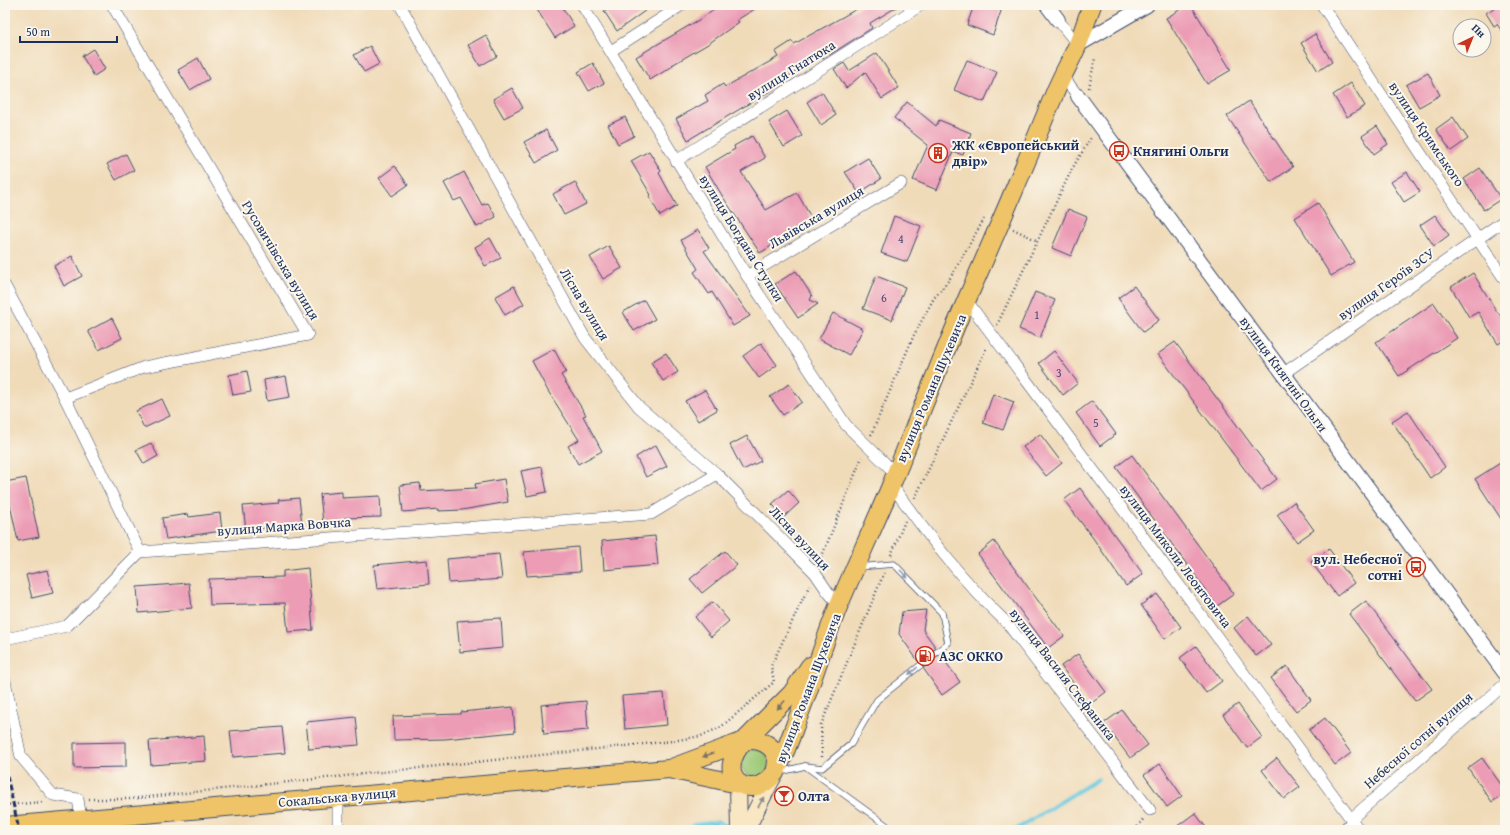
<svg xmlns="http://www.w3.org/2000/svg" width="1510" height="835" font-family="'Gentium Book Plus',serif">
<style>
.green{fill:#9dc977;stroke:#5c7c6a}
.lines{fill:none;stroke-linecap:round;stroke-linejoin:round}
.stream{stroke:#60c7dd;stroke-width:4}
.building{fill:#ec9cb5}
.service-casing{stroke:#3b496c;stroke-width:7}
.minor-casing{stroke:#3b496c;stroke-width:12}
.tertiary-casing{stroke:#3b496c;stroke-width:16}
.secondary-casing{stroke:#3b496c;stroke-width:18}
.primary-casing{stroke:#3b496c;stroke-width:20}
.path{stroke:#3b496c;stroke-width:2.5;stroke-dasharray:1 3;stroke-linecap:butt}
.service{stroke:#fff;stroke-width:5.5}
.minor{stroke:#fff;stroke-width:11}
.tertiary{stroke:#fff;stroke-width:14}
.secondary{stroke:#f9e7c3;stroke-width:16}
.primary{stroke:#efc469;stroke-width:18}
.rail{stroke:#1b2f5e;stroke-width:3;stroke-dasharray:6 3;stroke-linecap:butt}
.oneway{fill:#8d97ae}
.oneway2{fill:#7a7263}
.oneway3{fill:#8a8b90}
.labels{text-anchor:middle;stroke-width:4;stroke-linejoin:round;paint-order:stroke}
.number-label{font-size:12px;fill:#4f4a74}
.street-label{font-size:14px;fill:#1b2f5e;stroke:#fbf7ec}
.poi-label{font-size:14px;font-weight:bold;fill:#1b2f5e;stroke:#fbf7ec;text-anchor:start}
</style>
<rect width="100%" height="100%" fill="#fbf7ec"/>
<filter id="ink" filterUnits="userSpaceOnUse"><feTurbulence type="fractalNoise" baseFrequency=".025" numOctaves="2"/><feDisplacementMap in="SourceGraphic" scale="8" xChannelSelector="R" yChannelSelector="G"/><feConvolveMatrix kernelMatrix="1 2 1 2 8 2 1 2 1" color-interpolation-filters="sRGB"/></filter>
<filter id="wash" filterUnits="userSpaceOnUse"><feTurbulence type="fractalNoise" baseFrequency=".012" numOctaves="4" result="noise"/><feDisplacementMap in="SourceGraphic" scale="16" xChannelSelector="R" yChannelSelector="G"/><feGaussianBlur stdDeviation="0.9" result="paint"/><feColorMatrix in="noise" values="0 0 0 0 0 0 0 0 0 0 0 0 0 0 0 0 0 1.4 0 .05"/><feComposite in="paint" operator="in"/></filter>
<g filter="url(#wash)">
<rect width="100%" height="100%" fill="#f0dbb9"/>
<circle class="green" cx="755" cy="763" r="14"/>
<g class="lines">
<g class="stream">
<path d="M691 830 694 825 719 822 731 828"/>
<path d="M1015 830 1098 779"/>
</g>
</g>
<g id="blocks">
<g class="building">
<path d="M534 5H561L574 26 555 38Z"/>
<path d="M613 5H653L617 31 604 11Z"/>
<path d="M719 5H761L737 20 739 22 708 44 672 65 673 66 650 80 636 57 702 18Z"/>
<path d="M864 5H900L870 23 872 28 823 59 821 56 774 86 775 88 688 140 676 119 708 101 705 95 723 84 725 87 778 57 775 52 792 41 794 44Z"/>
<path d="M974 5H1003L993 35 967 25Z"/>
<path d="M1188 5H1191L1231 70 1207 84 1166 18Z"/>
<path d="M1498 5H1505V36L1497 24 1494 26 1486 13Z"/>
<path d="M1315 34 1332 62 1318 71 1301 43Z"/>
<path d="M486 35 497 56 480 66 468 45Z"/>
<path d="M370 46 379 64 364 72 354 55Z"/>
<path d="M93 49 105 69 94 76 82 56Z"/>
<path d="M877 53 899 88 882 99 865 72 846 88 834 69 844 63 849 71Z"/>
<path d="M198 58 209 79 190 90 178 70Z"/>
<path d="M967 60 997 72 984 102 954 90Z"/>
<path d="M593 63 604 83 589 91 578 72Z"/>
<path d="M1428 73 1440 95 1419 107 1406 85Z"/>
<path d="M1351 83 1365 106 1347 117 1333 95Z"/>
<path d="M512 88 523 108 504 118 493 99Z"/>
<path d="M822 92 836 115 821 125 807 102Z"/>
<path d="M1249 101 1293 167 1271 182 1227 116Z"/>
<path d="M907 102 936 126 939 120 971 133 963 155 953 152 937 190 913 180 928 145 894 118Z"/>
<path d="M787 111 802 136 784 147 769 122Z"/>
<path d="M625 117 634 136 618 144 608 125Z"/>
<path d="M1453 117 1468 139 1451 151 1436 129Z"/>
<path d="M1377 126 1388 144 1374 154 1362 136Z"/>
<path d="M546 130 557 150 536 163 524 142Z"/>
<path d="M752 136 765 158 741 172 766 210 797 193 812 219 781 236 783 239 760 253 723 197 705 167 735 149 734 146Z"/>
<path d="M649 151 661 171 659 173 677 206 660 216 649 196 651 195 631 161Z"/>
<path d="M126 154 134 170 116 180 107 164Z"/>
<path d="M868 158 881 179 859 193 845 172Z"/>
<path d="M395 166 408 185 392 196 379 178Z"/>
<path d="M1480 168 1501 199 1484 210 1464 179Z"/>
<path d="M464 172 482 205 488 203 496 217 477 227 461 198 454 201 444 183Z"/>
<path d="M1407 172 1420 192 1404 202 1391 182Z"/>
<path d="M575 182 586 204 564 215 553 194Z"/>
<path d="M1318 203 1354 262 1331 276 1295 218Z"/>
<path d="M1068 209 1087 217 1071 256 1052 248Z"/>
<path d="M1435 215 1449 235 1434 246 1420 225Z"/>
<path d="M894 216 921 226 907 262 881 253Z"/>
<path d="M698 230 709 248 704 251 750 316 733 326 712 292 709 294 694 272 698 269 681 240Z"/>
<path d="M490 238 501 258 485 266 475 247Z"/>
<path d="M609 246 622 268 603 279 590 257Z"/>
<path d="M72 256 82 276 64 286 54 266Z"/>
<path d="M796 271 812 296 810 300 818 304 798 318 775 284Z"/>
<path d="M1473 273 1497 312H1498L1505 322V340L1498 344 1478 312 1469 317 1451 287Z"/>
<path d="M876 276 905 287 892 320 863 309Z"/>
<path d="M514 286 524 304 505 315 495 297Z"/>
<path d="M1134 286 1159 320 1143 332 1118 298Z"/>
<path d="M1035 292 1055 300 1040 338 1019 329Z"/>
<path d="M644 300 655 319 634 331 623 312Z"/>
<path d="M1434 303 1457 338 1399 376 1376 342Z"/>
<path d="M833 313 863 329 849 355 819 339Z"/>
<path d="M112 318 122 338 99 350 88 331Z"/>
<path d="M1175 342 1277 479 1261 491 1158 354Z"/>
<path d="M761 343 777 365 759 378 743 356Z"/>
<path d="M554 349 566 372 561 375 586 415 583 416 602 451 578 464 568 446 579 440 548 391 532 361Z"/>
<path d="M1054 351 1078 383 1063 395 1039 363Z"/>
<path d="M666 353 678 372 663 381 651 362Z"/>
<path d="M247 371 251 392 233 395 229 375Z"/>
<path d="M286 376 290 397 267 401 264 380Z"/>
<path d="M789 384 802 402 783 415 770 397Z"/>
<path d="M705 390 717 410 698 421 685 401Z"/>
<path d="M993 394 1014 402 1003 430 983 423Z"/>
<path d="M162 399 170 416 144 428 136 411Z"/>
<path d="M1092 401 1116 434 1100 446 1076 413Z"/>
<path d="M1408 411 1445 467 1430 478 1392 421Z"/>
<path d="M1040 434 1062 463 1046 476 1023 447Z"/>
<path d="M747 436 761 461 743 470 730 445Z"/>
<path d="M151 443 158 456 144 464 136 450Z"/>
<path d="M656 445 667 466 646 477 636 457Z"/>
<path d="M1132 455 1234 594 1217 606 1116 467Z"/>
<path d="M1505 460V525L1475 479Z"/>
<path d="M542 467 547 492 527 496 521 471Z"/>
<path d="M26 478 39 537 18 541 5 482Z"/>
<path d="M504 479 508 502 462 510 438 511V509L403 512 400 485 420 483 421 491 476 488 475 484Z"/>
<path d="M1080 488 1143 574 1126 586 1093 538 1064 500Z"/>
<path d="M788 490 799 503 784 517 772 504Z"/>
<path d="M342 492V498L380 496 381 517 344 518 345 521 323 523 320 494Z"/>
<path d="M299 498 302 524 246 530 243 506 279 503 278 500Z"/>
<path d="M1294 502 1314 530 1297 542 1277 515Z"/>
<path d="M220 513 222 531 166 539 162 518 188 514 189 517Z"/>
<path d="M655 536 658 565 604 570 602 541Z"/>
<path d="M994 541 1064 636 1048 648 978 554Z"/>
<path d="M578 547 580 572 527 576 524 552Z"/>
<path d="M1329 549 1354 583 1337 596 1311 562Z"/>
<path d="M725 551 737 565 702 593 690 579Z"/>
<path d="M499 554 502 579 449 583 447 559Z"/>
<path d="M427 560 429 584 377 589 374 565Z"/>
<path d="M308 568 313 630 288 632 285 603 210 605 209 579 283 577V571Z"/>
<path d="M47 570 53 593 32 598 26 575Z"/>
<path d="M189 583 192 608 139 613 137 587Z"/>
<path d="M1157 594 1181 627 1165 639 1141 605Z"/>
<path d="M1366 601 1432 689 1415 701 1349 614Z"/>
<path d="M713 602 729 621 711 637 695 617Z"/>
<path d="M926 610 923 630 936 648 918 661 899 634 902 612Z"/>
<path d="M1248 616 1271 645 1256 656 1234 628Z"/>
<path d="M501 618 503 648 460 652 457 621Z"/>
<path d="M1196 646 1222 681 1206 693 1180 658Z"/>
<path d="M940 654 960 682 942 695 923 668Z"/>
<path d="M1078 654 1106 692 1089 705 1061 666Z"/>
<path d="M1287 666 1311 700 1296 711 1271 678Z"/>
<path d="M664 693 667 725 625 729 622 696Z"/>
<path d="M586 701 588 730 544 734 541 705Z"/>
<path d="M1238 704 1262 737 1247 748 1223 715Z"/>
<path d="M513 707 515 732 445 739 394 740 393 716 461 714V712Z"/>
<path d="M1122 710 1148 745 1130 758 1104 723Z"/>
<path d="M356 717 359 745 309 749 306 722Z"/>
<path d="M1325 718 1351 753 1335 765 1309 730Z"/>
<path d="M282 727 285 753 233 757 230 731Z"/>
<path d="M204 736 206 761 151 765 149 741Z"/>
<path d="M126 742V767L74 768V743Z"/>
<path d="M1277 758 1300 787 1284 799 1262 770Z"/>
<path d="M1482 758 1505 790V793L1492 802 1468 768Z"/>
<path d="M1160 764 1182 796 1167 807 1144 775Z"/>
<path d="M1195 813 1208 830H1172Z"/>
</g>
</g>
</g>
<g filter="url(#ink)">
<use href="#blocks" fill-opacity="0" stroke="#3b496c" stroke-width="1"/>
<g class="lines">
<g class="service-casing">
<g id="service">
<path d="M805 766 893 830"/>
<path d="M780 772 805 766 822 768 851 744 877 700 948 643 942 613 894 564 858 567"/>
<path d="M1110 830H1114"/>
<path d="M1340 830 1351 819"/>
</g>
</g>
<g class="minor-casing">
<g id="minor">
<path d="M400 5 585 338 639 407 717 474 815 573 828 592 839 605"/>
<path d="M582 5 747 276 846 425 895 473"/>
<path d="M1322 5 1505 280"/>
<path d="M1058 20 1078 45"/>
<path d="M611 51 682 5"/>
<path d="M1062 75 1078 96"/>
<path d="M676 161 921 5"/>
<path d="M747 276 901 183"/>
<path d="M5 286 65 398 140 552"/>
<path d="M967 301 1168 570 1359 830"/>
<path d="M1284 373 1505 220"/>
<path d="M65 398 144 367 308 335 112 5"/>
<path d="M891 484C926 533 963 582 1007 623L1150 810"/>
<path d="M140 552 651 514 717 474"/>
<path d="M5 639 67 626 140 552"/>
<path d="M5 681 21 757 53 795 78 799 81 819"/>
<path d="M1351 819 1505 684"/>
<path d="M338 830V797"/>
</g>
</g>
<g class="tertiary-casing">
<g id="tertiary">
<path d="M1047 5 1058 20"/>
<path d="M1078 45 1147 5"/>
<path d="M1078 96 1505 673"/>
</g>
</g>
<g class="secondary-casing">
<g id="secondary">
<path d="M738 784 739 830"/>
<path d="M746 830 775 773"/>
</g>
</g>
<g class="primary-casing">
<g id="primary">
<path d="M669 769 738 784"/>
<path d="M775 773C776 769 777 764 777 760 775 745 758 737 744 741 712 776 749 804 773 775 781 766 792 733 797 720 812 683 823 644 838 607 855 567 873 528 890 488 916 425 940 362 967 299 997 231 1026 163 1054 95 1061 77 1071 61 1078 44 1083 32 1087 18 1092 5"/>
<path d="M5 826 669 769 744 741 792 693 810 666"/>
</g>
</g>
<g class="path">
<path d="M1089 88 1095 58"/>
<path d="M1013 229 1038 241"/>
<path d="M997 325 1072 169 1092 136"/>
<path d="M871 435 914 335 934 298 949 280 984 219"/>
<path d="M915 498 987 347"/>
<path d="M891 555 905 521"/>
<path d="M820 561 862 457"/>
<path d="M822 757 821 725 884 573"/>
<path d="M89 799H129L672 741 701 736 721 727 774 682 771 666 810 584"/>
<path d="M5 805 44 802"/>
<path d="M1135 830 1144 818"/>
</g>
<use href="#service" class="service"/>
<use href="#minor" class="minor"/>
<use href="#tertiary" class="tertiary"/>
<use href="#secondary" class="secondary"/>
<use href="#primary" class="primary"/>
<path class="rail" d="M5 767 19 830"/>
</g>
<defs><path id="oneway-solid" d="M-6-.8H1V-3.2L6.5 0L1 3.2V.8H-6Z"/></defs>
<g class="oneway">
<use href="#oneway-solid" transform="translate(904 574) rotate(46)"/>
<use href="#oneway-solid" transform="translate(913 671) rotate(141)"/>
</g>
<g class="oneway2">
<use href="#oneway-solid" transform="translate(781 705) rotate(133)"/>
<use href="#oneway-solid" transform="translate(708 755) rotate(160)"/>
</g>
<use class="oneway3" href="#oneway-solid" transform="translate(761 802) rotate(-61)"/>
</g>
<defs>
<g id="bus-ring" transform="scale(1)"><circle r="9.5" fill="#fbf7ec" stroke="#c8321e" stroke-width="1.5"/><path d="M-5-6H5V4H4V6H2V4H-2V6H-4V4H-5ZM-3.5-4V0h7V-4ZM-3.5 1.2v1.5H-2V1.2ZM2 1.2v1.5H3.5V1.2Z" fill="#c8321e"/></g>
<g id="building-ring" transform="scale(1)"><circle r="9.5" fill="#fbf7ec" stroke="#c8321e" stroke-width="1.5"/><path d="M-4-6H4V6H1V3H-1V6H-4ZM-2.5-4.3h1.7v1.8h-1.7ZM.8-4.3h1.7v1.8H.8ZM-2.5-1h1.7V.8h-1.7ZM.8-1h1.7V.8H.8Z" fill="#c8321e"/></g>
<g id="fuel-ring" transform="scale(1)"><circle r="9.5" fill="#fbf7ec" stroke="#c8321e" stroke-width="1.5"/><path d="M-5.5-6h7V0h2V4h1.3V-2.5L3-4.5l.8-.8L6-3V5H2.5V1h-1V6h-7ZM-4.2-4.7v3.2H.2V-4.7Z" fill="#c8321e"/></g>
<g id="bar-ring" transform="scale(1)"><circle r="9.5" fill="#fbf7ec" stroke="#c8321e" stroke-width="1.5"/><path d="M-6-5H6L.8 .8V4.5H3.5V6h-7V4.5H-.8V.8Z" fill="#c8321e"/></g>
</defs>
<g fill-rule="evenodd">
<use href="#bus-ring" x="1119" y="151"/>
<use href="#building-ring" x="938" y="153"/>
<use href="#bus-ring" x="1416" y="567"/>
<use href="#fuel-ring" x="925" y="656"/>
<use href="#bar-ring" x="784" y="796"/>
</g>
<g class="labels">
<g class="number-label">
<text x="901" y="243">4</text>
<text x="884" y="302">6</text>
<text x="1037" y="319">1</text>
<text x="1059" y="377">3</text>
<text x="1096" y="427">5</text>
</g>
<g class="street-label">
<text transform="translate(791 70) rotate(-32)" y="5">вулиця Гнатюка</text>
<text transform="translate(1427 134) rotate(56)" y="5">вулиця Кримського</text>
<text transform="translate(816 217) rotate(-31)" y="5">Львівська вулиця</text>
<text transform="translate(742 238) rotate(58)" y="5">вулиця Богдана Ступки</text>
<text transform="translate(281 260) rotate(59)" y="5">Русовичівська вулиця</text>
<text transform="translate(1386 284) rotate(-35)" y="5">вулиця Героїв ЗСУ</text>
<text transform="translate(585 304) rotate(59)" y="5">Лісна вулиця</text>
<text transform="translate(1284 374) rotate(54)" y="5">вулиця Княгині Ольги</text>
<text transform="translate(931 388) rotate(-67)" y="5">вулиця Романа Шухевича</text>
<text transform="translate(284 526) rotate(-4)" y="5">вулиця Марка Вовчка</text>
<text transform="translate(800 538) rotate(47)" y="5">Лісна вулиця</text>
<text transform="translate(1176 556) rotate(53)" y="5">вулиця Миколи Леонтовича</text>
<text transform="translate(1063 674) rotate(52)" y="5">вулиця Василя Стефаника</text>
<text transform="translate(808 688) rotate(-69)" y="5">вулиця Романа Шухевича</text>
<text transform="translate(1418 740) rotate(-41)" y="5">Небесної сотні вулиця</text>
<text transform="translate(337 797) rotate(-5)" y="5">Сокальська вулиця</text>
</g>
<g class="poi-label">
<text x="952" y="150">ЖК «Європейський<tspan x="952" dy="16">двір»</tspan></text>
<text x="1133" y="156">Княгині Ольги</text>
<text x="1402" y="564" text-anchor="end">вул. Небесної<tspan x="1402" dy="16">сотні</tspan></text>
<text x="939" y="661">АЗС ОККО</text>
<text x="798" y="801">Олта</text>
</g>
</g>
<rect width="1510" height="835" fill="none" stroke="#fbf7ec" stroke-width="20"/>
<g transform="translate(1472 38) rotate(43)"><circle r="19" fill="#fbf7ec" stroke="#a1a7b3"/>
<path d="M0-3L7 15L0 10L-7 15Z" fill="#c8321e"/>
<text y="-6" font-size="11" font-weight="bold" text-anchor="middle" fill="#1b2f5e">Пн</text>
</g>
<path d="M20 36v6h97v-6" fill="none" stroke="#1b2f5e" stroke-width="2"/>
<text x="26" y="36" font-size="12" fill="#1b2f5e" stroke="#fbf7ec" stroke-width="3" paint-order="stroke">50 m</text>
</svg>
